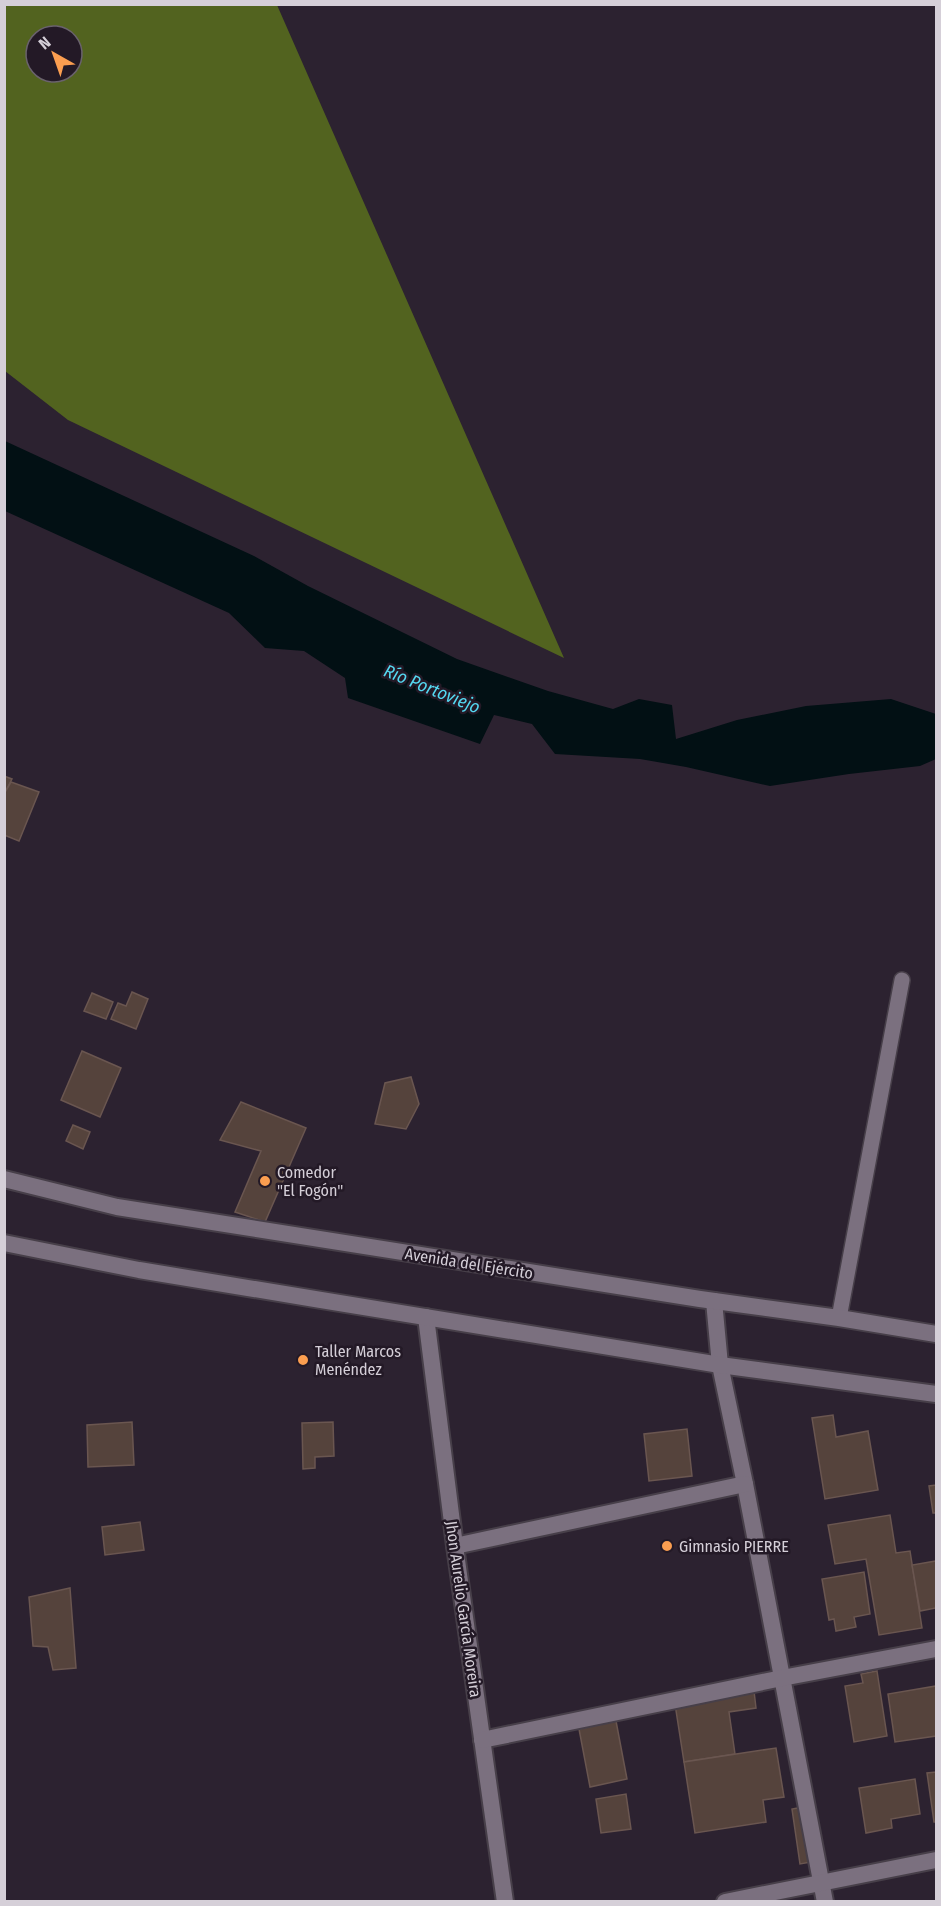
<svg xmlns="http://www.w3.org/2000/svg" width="941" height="1906" font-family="'Fira Sans Condensed',sans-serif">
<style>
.forest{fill:#52631f;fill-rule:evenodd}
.water{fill:#021014}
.building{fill:#55433c;stroke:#6a5650;stroke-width:1.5}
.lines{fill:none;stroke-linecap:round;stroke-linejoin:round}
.service-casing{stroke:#473f49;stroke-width:18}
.minor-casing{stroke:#473f49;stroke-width:20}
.secondary-casing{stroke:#473f49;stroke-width:20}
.service{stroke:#7b707f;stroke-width:15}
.minor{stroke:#7b707f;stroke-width:16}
.secondary{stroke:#7b707f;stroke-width:16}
.poi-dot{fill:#fb9e50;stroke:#231926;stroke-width:2}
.labels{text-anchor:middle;stroke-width:5;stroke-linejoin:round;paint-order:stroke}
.poi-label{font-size:16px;fill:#d5cfd8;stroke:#231926;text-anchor:start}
.street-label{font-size:16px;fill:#d5cfd8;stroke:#231926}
.water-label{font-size:18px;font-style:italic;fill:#54d8f1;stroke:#231926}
</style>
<rect width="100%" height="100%" fill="#2c2230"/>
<path class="forest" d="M4 5H277L564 658 68 420 5 371ZM36 36H72V72H36Z"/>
<path class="water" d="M5 441 254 556 308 586 457 659 548 691 613 709 639 699 672 705 676 739 737 720 806 706 891 699 936 714V759L920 766 849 774 770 786 686 767 640 759 555 754 532 724 494 715 480 744 348 698 345 678 304 651 265 648 229 613 5 511Z"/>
<g class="building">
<path d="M4 776 12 779 4 794Z"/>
<path d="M11 782 39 792 19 841 4 835V794Z"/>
<path d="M132 992 148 999 136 1029 111 1019 118 1003 126 1006Z"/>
<path d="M92 993 113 1002 106 1019 84 1011Z"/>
<path d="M82 1051 121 1068 100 1117 61 1100Z"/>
<path d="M411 1077 419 1104 406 1129 375 1124 385 1083Z"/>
<path d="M241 1102 306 1128 265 1222 235 1212 261 1151 220 1140Z"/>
<path d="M73 1125 90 1132 83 1149 66 1141Z"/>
<path d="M833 1415 836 1437 868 1431 878 1490 825 1499 812 1418Z"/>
<path d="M132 1422 134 1465 88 1467 87 1425Z"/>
<path d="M333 1422 334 1456 315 1457V1468L303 1469 302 1423Z"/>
<path d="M687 1429 692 1476 649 1481 644 1434Z"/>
<path d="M936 1485V1513H933L929 1486Z"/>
<path d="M890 1515 896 1553 910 1551 922 1628 879 1635 866 1559 835 1564 828 1525Z"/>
<path d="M140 1522 144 1550 105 1555 102 1527Z"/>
<path d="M936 1561V1608L920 1611 912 1565Z"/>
<path d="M864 1572 870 1614 854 1617 856 1627 836 1631 834 1619 829 1620 822 1579Z"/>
<path d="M70 1588 76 1668 53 1670 48 1647 33 1646 29 1597Z"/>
<path d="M877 1671 887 1736 854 1742 845 1686 863 1683 861 1674Z"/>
<path d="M936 1686V1736L895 1742 888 1694Z"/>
<path d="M754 1691 756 1708 729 1712 735 1754 684 1762 675 1704Z"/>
<path d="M616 1721 627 1779 590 1787 579 1729Z"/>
<path d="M776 1748 784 1797 763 1800 766 1822 695 1833 684 1762Z"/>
<path d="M936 1772V1822H934L927 1773Z"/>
<path d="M915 1779 920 1814 891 1819 892 1828 866 1833 859 1788Z"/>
<path d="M626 1794 631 1829 601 1833 596 1799Z"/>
<path d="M808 1806 817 1861 800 1864 792 1809Z"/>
</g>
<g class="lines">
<g class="service-casing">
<path id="service" d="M839 1318 902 980"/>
</g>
<g class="minor-casing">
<g id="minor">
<path d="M714 1301 720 1365 745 1484 825 1902"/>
<path d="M426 1317 455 1546 505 1902"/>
<path d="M455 1546 745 1484"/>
<path d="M482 1740 782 1678 936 1649"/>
<path d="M725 1902 936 1860"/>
</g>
</g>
<g class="secondary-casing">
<g id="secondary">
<path d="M4 1179 117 1207 700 1299 839 1318 936 1334"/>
<path d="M4 1243 139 1270 321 1300 720 1365 936 1394"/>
</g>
</g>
<use href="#service" class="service"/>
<use href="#minor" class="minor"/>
<use href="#secondary" class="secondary"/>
</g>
<g class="poi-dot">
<circle cx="265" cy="1181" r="6"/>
<circle cx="303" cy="1360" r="6"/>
<circle cx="667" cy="1546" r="6"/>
</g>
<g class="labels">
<g class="poi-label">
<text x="277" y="1178">Comedor<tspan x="277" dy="18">"El Fogón"</tspan></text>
<text x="315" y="1357">Taller Marcos<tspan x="315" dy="18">Menéndez</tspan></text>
<text x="679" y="1552">Gimnasio PIERRE</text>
</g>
<g class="street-label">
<text transform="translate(469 1263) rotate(9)" y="6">Avenida del Ejército</text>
<text transform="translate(464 1609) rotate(82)" y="6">Jhon Aurelio García Moreira</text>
</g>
<g class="water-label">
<text transform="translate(432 689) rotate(22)" y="6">Río Portoviejo</text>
</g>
</g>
<rect width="941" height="1906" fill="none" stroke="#d5cfd8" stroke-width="12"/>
<g transform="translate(54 54) rotate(320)"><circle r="28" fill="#231926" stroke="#6a626d" stroke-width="1.5"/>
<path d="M0-4.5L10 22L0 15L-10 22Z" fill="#fb9e50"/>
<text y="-9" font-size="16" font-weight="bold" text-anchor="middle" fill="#d5cfd8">N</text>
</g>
</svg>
